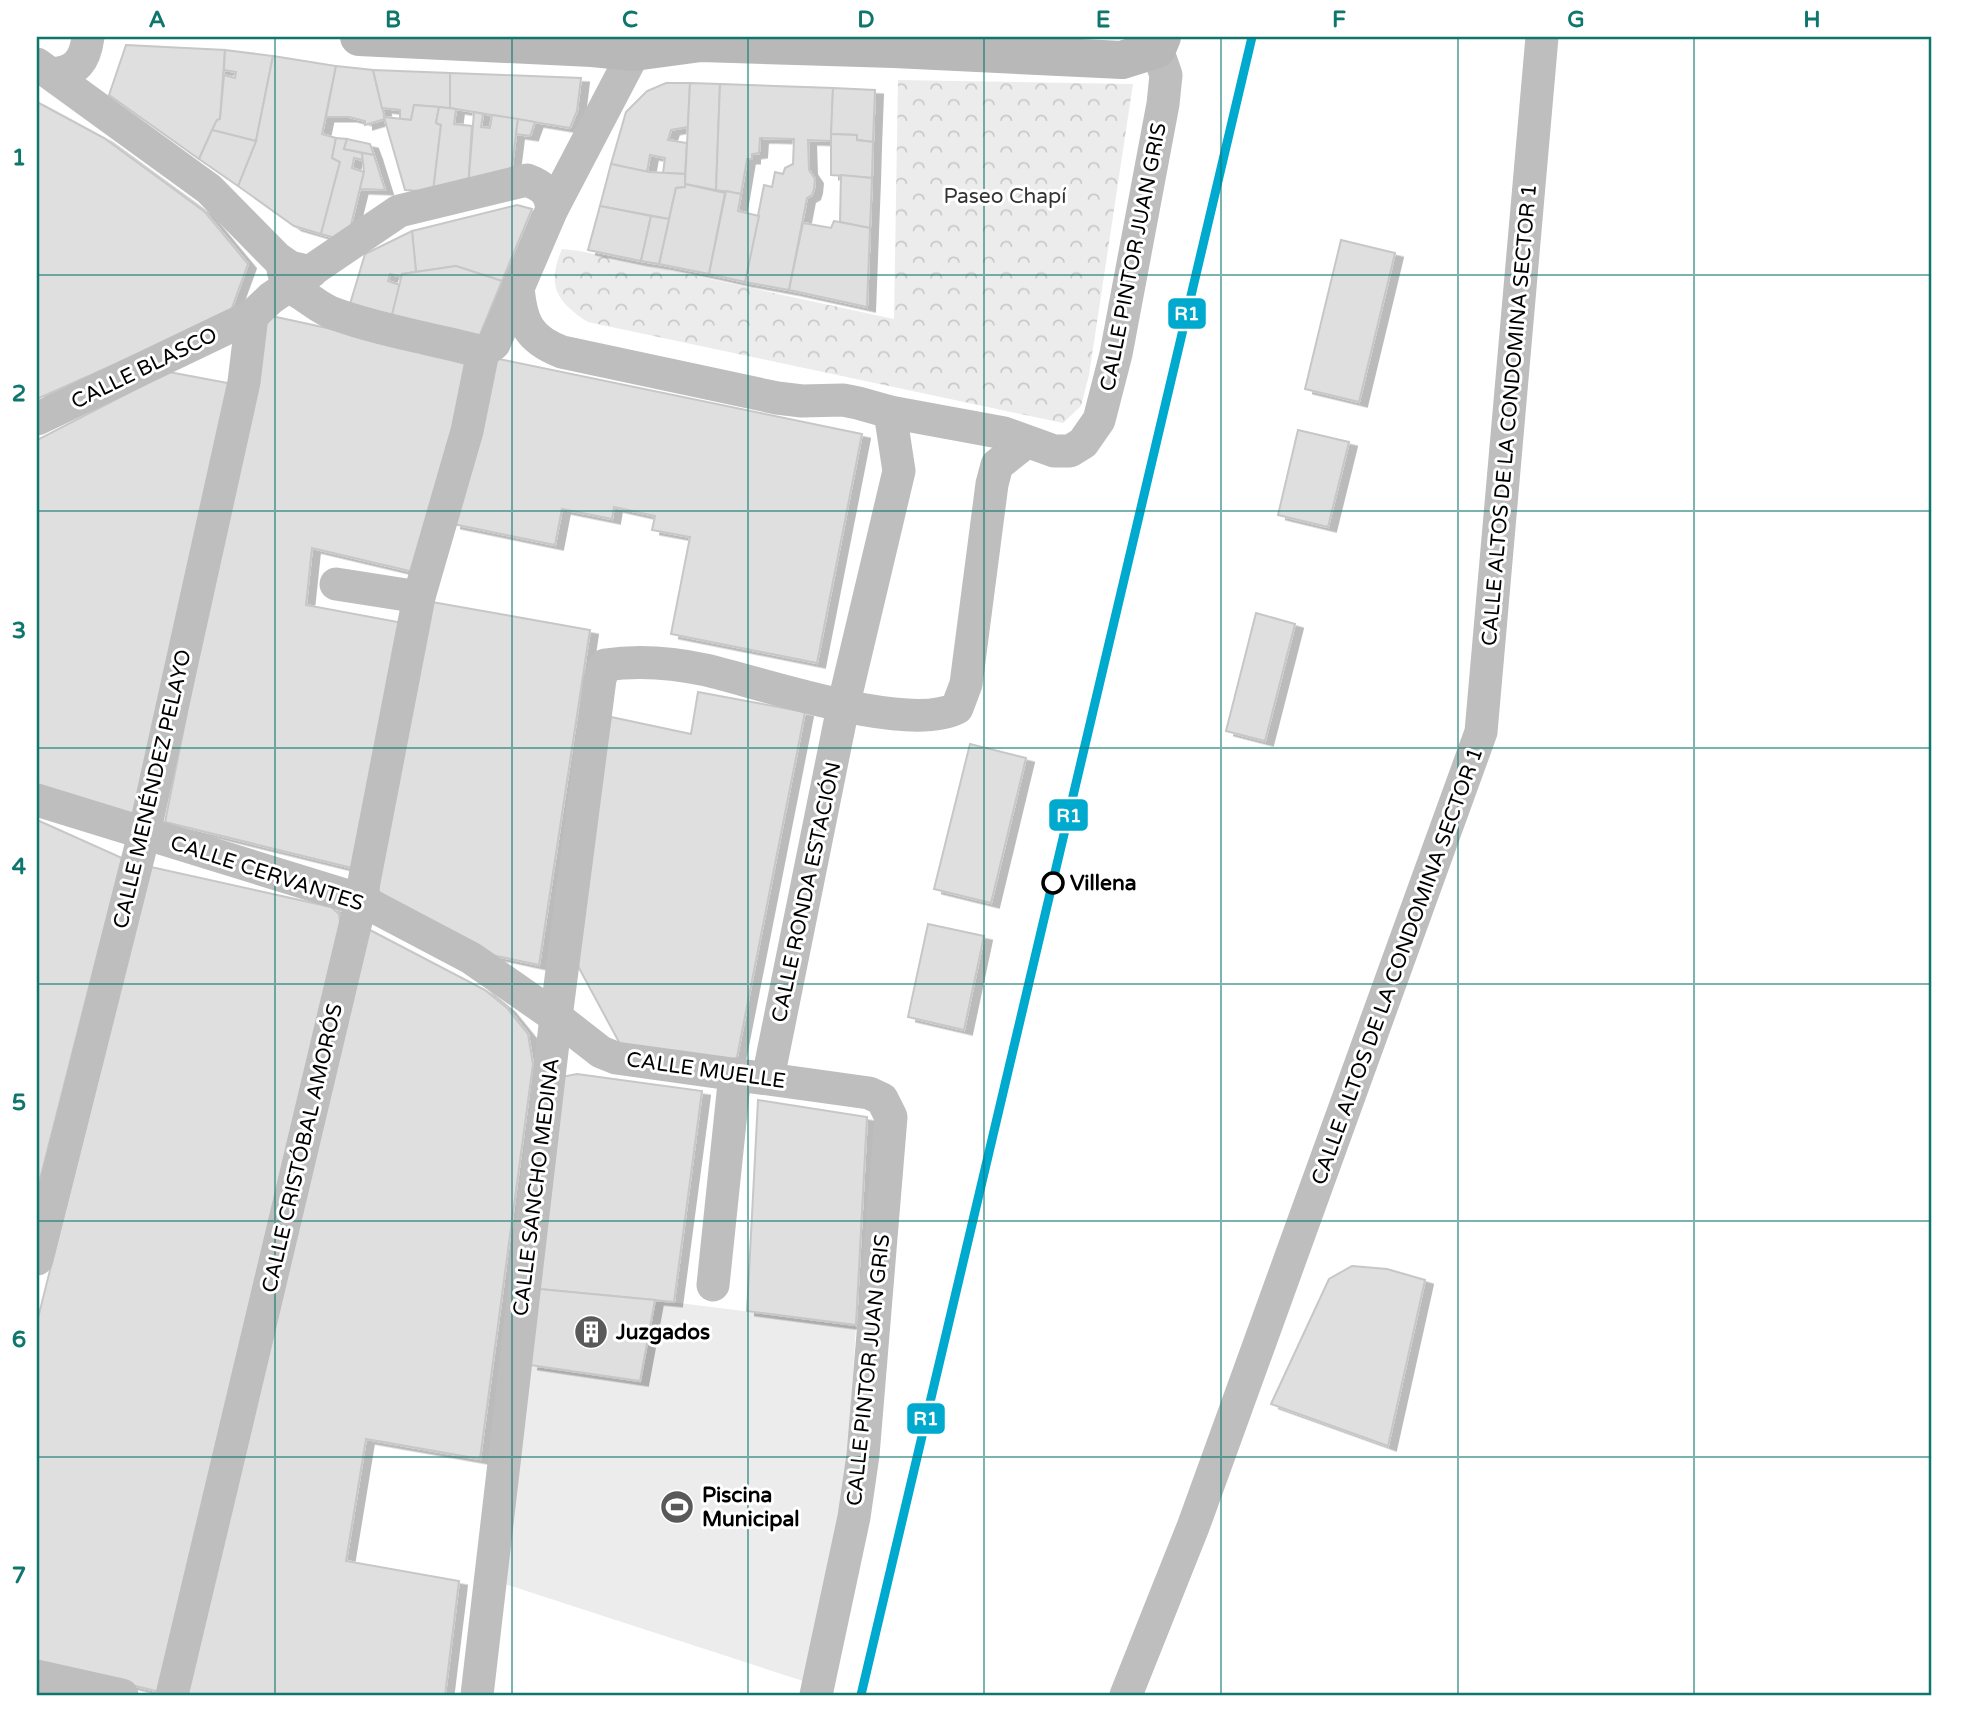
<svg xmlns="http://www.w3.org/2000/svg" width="1969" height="1732" font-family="'Varela Round',sans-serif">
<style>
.park{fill:url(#park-crowns)}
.garden{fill:#ececec}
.building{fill:#dfdfdf;stroke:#c7c7c7;stroke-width:2;filter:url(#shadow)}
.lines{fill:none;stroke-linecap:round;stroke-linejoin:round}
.street{stroke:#bebebe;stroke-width:33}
.secondary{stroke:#b8b8b8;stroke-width:38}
.rail-1-casing{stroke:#fff;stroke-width:14}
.rail-1{stroke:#00a9ce;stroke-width:9}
.grid{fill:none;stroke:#0f766e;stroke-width:2;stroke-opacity:0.55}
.stop-dot{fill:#fff;stroke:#000;stroke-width:3.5}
.labels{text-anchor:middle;stroke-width:6;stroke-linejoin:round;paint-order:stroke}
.park-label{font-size:21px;fill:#333;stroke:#fff}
.street-label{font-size:21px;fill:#000;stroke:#fff}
.stop-label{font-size:21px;font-weight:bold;fill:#000;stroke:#fff;text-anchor:start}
.poi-label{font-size:21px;font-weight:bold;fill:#000;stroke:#fff;text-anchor:start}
.line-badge{stroke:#fff;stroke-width:2.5}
.badge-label{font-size:19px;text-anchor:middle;font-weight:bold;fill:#fff}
.neatline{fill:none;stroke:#0f766e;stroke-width:2.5}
.grid-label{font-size:23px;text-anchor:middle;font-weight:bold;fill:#0f766e}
</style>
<defs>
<pattern id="park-crowns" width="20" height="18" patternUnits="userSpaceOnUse" patternTransform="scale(1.75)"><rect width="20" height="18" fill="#ececec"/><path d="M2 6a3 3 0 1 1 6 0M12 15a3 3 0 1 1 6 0" fill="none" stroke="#c9c9c9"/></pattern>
<filter id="shadow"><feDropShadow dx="8" dy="4.5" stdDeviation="0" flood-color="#0004"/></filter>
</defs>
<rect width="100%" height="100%" fill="#fff"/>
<path class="park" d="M898 80 1133 84 1089 375 1081 406 1063 423 588 322C557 302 546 286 562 249L580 251 894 319Z"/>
<path class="garden" d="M655 1300 856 1325 847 1477 803 1681 505 1584 530 1365 639 1381Z"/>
<g class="building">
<path d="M126 45 225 50 220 119 217 120 199 159 109 95Z"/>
<path d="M225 50 273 56 256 141 212 130 217 120 220 119 224 75 235 78 236 72 224 70Z"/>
<path d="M273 56 336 66 322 134 336 138 332 158 340 162 321 234 294 226 238 186 256 141Z"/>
<path d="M336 66 373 70 385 119 365 125V121L349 117H326Z"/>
<path d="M373 70 450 73V108L414 105 411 120 400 119V110L382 108Z"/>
<path d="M450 73 581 78 577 111 570 128 450 108Z"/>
<path d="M666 83H690L688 127 671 130 668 140 687 143 685 174 663 173 665 158 650 155 647 172 611 164 626 112 647 91Z"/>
<path d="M690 83 720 84 716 190 685 184Z"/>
<path d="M720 84 833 88 831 141 808 140 809 170 815 179 814 189 812 195 807 198 789 290 745 282 764 185 772 187 775 172 783 174 785 168 793 164 794 139 760 138 759 153 752 154V159H747L741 194 716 190Z"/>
<path d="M833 88 875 90 873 142 857 140V135L831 134Z"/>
<path d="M37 102 104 138 205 212 248 264 230 313 37 399Z"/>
<path d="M414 105 439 107 436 123 441 125 433 192 405 190 384 117 411 120Z"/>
<path d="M439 107 456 109 454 124 472 126 468 189 433 192 441 125 436 123Z"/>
<path d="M474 112 483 114 481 127 490 128 492 115 518 119 511 174 468 189Z"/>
<path d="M518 119 535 122 530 136 516 134Z"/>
<path d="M212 130 256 141 238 186 199 159Z"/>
<path d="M831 134 857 135V140L873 142 872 178 831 175Z"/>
<path d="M336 138 347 139 344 149 362 153 363 160 354 158 352 168 364 172 347 241 321 234 340 162 332 158Z"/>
<path d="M347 139 370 144 374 155 344 149Z"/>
<path d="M362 153 374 155 385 190 360 189 364 172Z"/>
<path d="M611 164 649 172 685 174V187L676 188 669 219 600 206Z"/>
<path d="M841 175 872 178 870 228 840 222Z"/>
<path d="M685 184 725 193 709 274 659 264 676 188 685 187Z"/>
<path d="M726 191 741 194 738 211 759 216 745 282 709 274Z"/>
<path d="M517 205 532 209 502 281 456 266 416 272 412 231Z"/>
<path d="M600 206 651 216 641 261 588 250Z"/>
<path d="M651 216 669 219 659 264 641 261Z"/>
<path d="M834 221 870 228 867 307 789 290 803 223 831 228Z"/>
<path d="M412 231 416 272 402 274V277L390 274 388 281 400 285 392 315 350 304 365 254Z"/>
<path d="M1341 240 1395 253 1359 402 1305 389Z"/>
<path d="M456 266 502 281 479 337 392 315 402 274Z"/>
<path d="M267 315 470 359 418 573 312 548 306 605 403 623 352 868 165 822Z"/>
<path d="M494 358 862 434 817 663 671 634 690 537 652 530 655 516 614 507 612 519 562 509 555 545 453 524Z"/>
<path d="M169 372 233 384 135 821 37 791V440Z"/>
<path d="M1298 430 1349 442 1328 527 1278 515Z"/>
<path d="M432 602 590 630 539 965 487 954 379 892 378 877Z"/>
<path d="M1256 613 1295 624 1265 741 1226 731Z"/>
<path d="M698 692 805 712 735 1067 626 1055 572 955 611 717 691 734Z"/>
<path d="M970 744 1026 758 991 903 934 889Z"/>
<path d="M37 820 122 858 37 1191Z"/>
<path d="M151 867 331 907 339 914 341 929 160 1692 37 1662V1322Z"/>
<path d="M928 924 984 936 964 1030 908 1017Z"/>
<path d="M366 928 485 990 507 1008 528 1034 533 1064 480 1459 366 1439 346 1561 459 1581 445 1695H193L187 1694Z"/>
<path d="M577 1074 702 1091 674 1302 539 1289 561 1077Z"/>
<path d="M758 1100 867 1117 856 1325 747 1311Z"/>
<path d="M1352 1266 1387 1269 1425 1280 1388 1446 1271 1404 1329 1279Z"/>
<path d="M539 1289 655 1300 640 1381 530 1365Z"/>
</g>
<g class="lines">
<g class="street">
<path d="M37 64 209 189 277 258 290 267 311 272"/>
<path d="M52 74C77 72 85 60 88 37"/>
<path d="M283 270 288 287C305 293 317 308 335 314 382 331 434 339 483 352"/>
<path d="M518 287C521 322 528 339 562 352L777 398 802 401 843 400 858 403 890 412 1004 433 1054 451H1070L1083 443 1099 420 1116 354 1163 104 1166 75 1157 49"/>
<path d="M37 419 252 316 271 298 399 211 527 180C543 186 550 192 552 209"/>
<path d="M336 584 419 597"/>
<path d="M37 800 361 900 471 958 556 1017 601 1052 616 1058 869 1093 882 1099 891 1117 863 1455 854 1517 816 1695"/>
<path d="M768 1078 843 707 899 471 890 412"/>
<path d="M37 1259 144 834 244 382 252 316"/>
<path d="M713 1285 735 1074"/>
<path d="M37 1676 122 1695"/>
<path d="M172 1695 358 913 419 597 467 431 483 352 494 344 552 209 642 37"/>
<path d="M477 1695 556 1017 600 679 605 665C638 660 674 663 706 670 762 683 908 734 957 708L966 684 992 484 997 465 1026 442"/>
<path d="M1126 1695 1193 1527 1481 732 1542 37"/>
</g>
<path class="secondary" d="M359 37 592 48 634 52 701 43 894 49 1122 60 1157 49 1162 37"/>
<g class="rail-1-casing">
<path id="rail-1" d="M861 1695 1252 37"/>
</g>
<use href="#rail-1" class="rail-1"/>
</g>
<path class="grid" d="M275 37V1695M512 37V1695M748 37V1695M984 37V1695M1221 37V1695M1458 37V1695M1694 37V1695M37 275H1932M37 511H1932M37 748H1932M37 984H1932M37 1221H1932M37 1457H1932"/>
<defs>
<g id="building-disc" transform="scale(1.75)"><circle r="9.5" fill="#595959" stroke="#fff"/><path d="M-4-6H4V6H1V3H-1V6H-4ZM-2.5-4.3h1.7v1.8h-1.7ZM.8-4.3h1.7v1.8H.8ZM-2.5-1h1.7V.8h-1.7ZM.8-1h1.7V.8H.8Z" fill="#fff"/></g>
<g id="stadium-disc" transform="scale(1.75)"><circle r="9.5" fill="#595959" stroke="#fff"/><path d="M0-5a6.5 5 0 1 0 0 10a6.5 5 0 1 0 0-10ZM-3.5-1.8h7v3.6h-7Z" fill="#fff"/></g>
</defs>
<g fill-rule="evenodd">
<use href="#building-disc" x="591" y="1332"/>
<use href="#stadium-disc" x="677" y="1507"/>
</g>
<circle class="stop-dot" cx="1053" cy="883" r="10"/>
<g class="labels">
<g class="park-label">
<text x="1005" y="203">Paseo Chapí</text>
</g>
<g class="street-label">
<text transform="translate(1133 257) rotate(-79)" y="7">CALLE PINTOR JUAN GRIS</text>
<text transform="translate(144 368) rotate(-26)" y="7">CALLE BLASCO</text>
<text transform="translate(1509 415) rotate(-85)" y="7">CALLE ALTOS DE LA CONDOMINA SECTOR 1</text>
<text transform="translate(152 789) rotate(-77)" y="7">CALLE MENÉNDEZ PELAYO</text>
<text transform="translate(267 873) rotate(18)" y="7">CALLE CERVANTES</text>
<text transform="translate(806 892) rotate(-78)" y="7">CALLE RONDA ESTACIÓN</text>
<text transform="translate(1397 966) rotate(-70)" y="7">CALLE ALTOS DE LA CONDOMINA SECTOR 1</text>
<text transform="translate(706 1070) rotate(8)" y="7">CALLE MUELLE</text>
<text transform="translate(302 1148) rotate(-77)" y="7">CALLE CRISTÓBAL AMORÓS</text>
<text transform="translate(536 1187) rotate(-83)" y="7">CALLE SANCHO MEDINA</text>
<text transform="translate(868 1370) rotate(-84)" y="7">CALLE PINTOR JUAN GRIS</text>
</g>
<g class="stop-label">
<text x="1070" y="890">Villena</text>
</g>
<g class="poi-label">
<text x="616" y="1339">Juzgados</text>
<text x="702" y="1502">Piscina<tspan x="702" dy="24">Municipal</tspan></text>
</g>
</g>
<g class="line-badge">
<rect x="1167" y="297" width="40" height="33" rx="7" fill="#00a9ce"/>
<rect x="1048" y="798" width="41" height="34" rx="7" fill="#00a9ce"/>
<rect x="906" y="1402" width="40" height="33" rx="7" fill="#00a9ce"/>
</g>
<g class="badge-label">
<text x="1187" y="320">R1</text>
<text x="1069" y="822">R1</text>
<text x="926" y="1425">R1</text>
</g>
<rect width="1969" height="1732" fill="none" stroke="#ffffff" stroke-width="77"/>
<rect x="38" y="38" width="1892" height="1656" class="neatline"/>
<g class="grid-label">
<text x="157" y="27">A</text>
<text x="393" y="27">B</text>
<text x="630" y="27">C</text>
<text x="866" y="27">D</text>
<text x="1103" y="27">E</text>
<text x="1339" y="27">F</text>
<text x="1576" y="27">G</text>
<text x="1812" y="27">H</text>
<text x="19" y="165">1</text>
<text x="19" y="401">2</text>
<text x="19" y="638">3</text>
<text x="19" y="874">4</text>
<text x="19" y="1110">5</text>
<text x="19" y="1347">6</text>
<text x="19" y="1583">7</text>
</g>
</svg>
